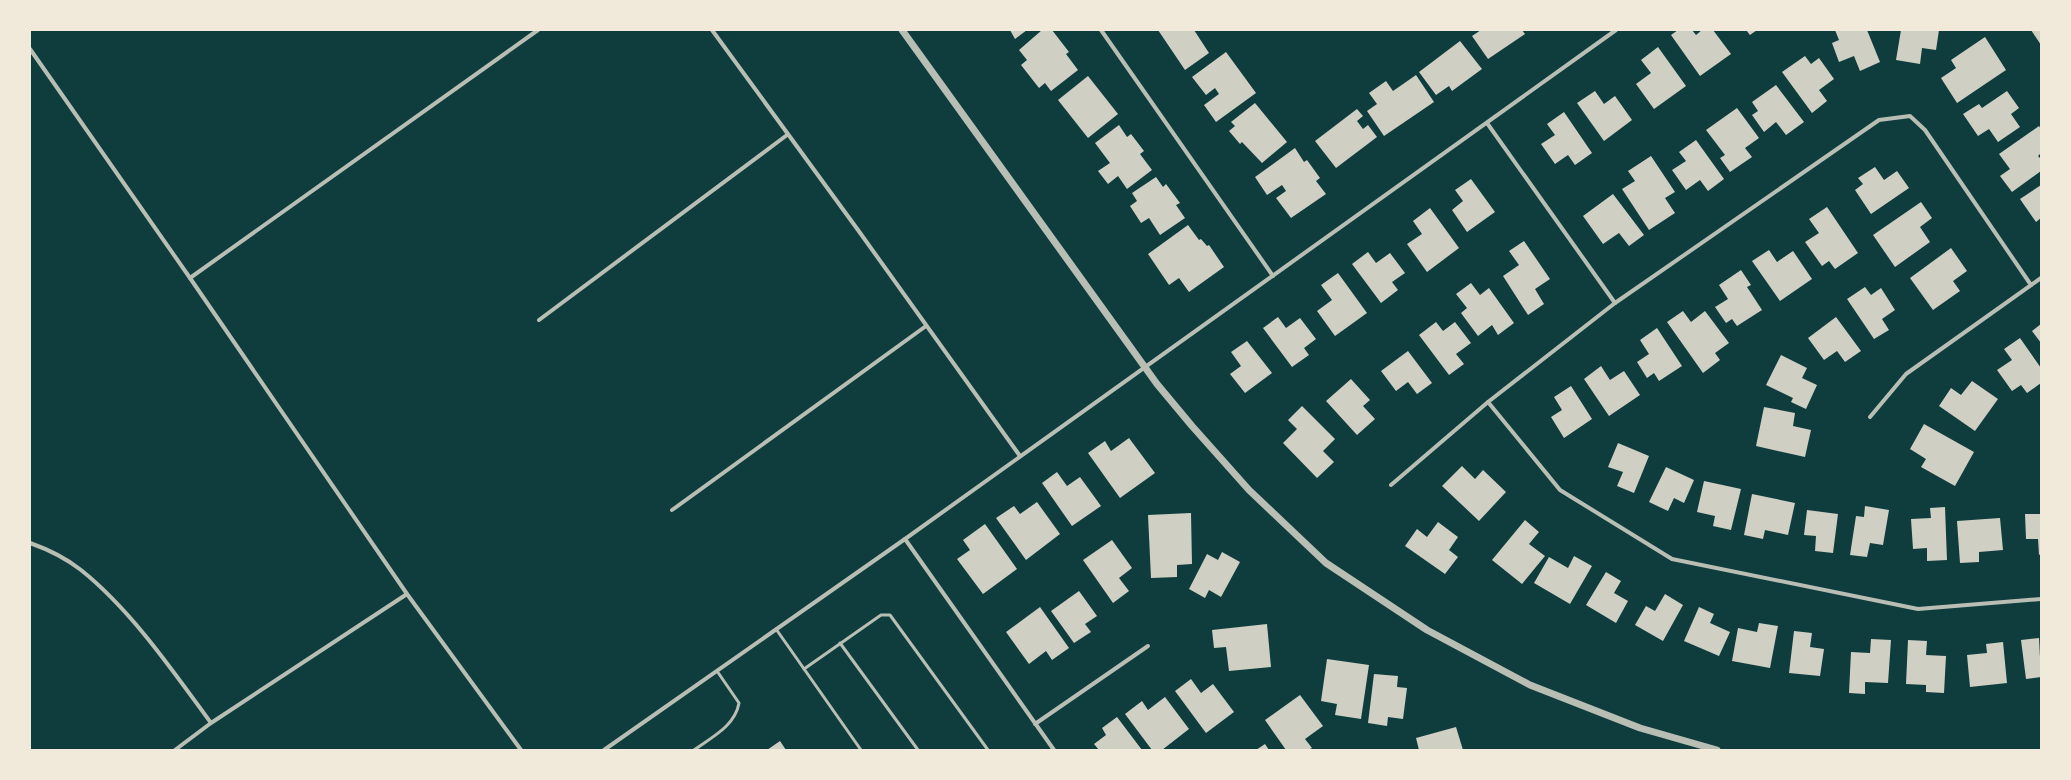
<svg xmlns="http://www.w3.org/2000/svg" width="2071" height="780" font-family="'Public Sans',sans-serif">
<style>
.building{fill:#cfcfc3}
.lines{fill:none;stroke-linecap:round;stroke-linejoin:round}
.service{stroke:#b8beb3;stroke-width:3}
.minor{stroke:#b8beb3;stroke-width:4}
.tertiary{stroke:#b8beb3;stroke-width:7}
</style>
<rect width="100%" height="100%" fill="#0f3d3e"/>
<g class="building">
<path d="M1010 30H1027L1015 39Z"/>
<path d="M1042 30H1052L1069 52 1066 54 1078 70 1051 91 1045 83 1039 88 1021 65 1027 60 1019 50Z"/>
<path d="M1158 30H1194L1209 53 1185 70Z"/>
<path d="M1481 30H1522L1525 34 1488 59 1472 36Z"/>
<path d="M1678 30H1692L1696 35 1702 30H1713L1731 54 1700 76 1671 35Z"/>
<path d="M1746 30H1757L1750 35Z"/>
<path d="M1835 30H1867L1880 62 1860 71 1854 56 1839 62 1832 43 1839 40Z"/>
<path d="M1901 30H1939L1936 50 1922 48 1920 64 1896 60Z"/>
<path d="M2031 30H2041V45Z"/>
<path d="M1985 37 2006 70 1957 103 1941 78 1956 68 1951 60Z"/>
<path d="M1460 41 1482 69 1452 91 1449 86 1436 95 1419 72Z"/>
<path d="M1658 47 1686 86 1654 109 1636 84 1651 73 1641 60Z"/>
<path d="M1226 52 1256 93 1216 122 1204 105 1219 94 1215 88 1206 95 1192 77Z"/>
<path d="M1805 56 1811 64 1819 58 1834 79 1819 90 1827 101 1812 113 1782 72Z"/>
<path d="M1416 75 1434 102 1384 136 1367 111 1377 104 1369 93 1386 81 1393 91Z"/>
<path d="M1088 76 1118 114 1088 138 1058 100Z"/>
<path d="M1776 85 1804 122 1786 135 1776 122 1764 132 1752 115 1758 111 1752 102Z"/>
<path d="M1595 91 1604 104 1615 96 1632 120 1604 141 1577 103Z"/>
<path d="M2007 91 2019 108 2011 114 2020 127 1998 142 1989 129 1978 136 1963 114 1979 104 1982 108Z"/>
<path d="M1255 103 1287 142 1262 163 1242 142 1240 144 1229 131 1235 126 1231 122Z"/>
<path d="M1737 108 1759 138 1745 148 1752 157 1730 172 1720 158 1725 155 1706 130Z"/>
<path d="M1357 109 1363 116 1357 121 1363 129 1368 125 1377 137 1336 168 1315 141Z"/>
<path d="M1564 112 1592 153 1575 165 1568 155 1555 164 1541 144 1555 135 1547 124Z"/>
<path d="M1119 125 1127 137 1131 134 1144 151 1140 154 1152 170 1127 189 1118 176 1108 184 1098 171 1110 163 1095 143Z"/>
<path d="M2039 126 2041 129V153L2038 156 2041 159V171L2012 192 2000 176 2010 169 1999 154Z"/>
<path d="M1696 140 1724 179 1708 191 1700 180 1686 190 1672 170 1686 161 1679 152Z"/>
<path d="M1295 148 1304 162 1307 160 1320 178 1316 181 1326 194 1291 218 1276 198 1286 191 1282 185 1267 195 1255 177Z"/>
<path d="M1651 156 1675 192 1665 198 1675 213 1649 230 1622 189 1635 181 1628 171Z"/>
<path d="M1875 167 1884 180 1897 171 1909 188 1871 214 1855 190 1863 184 1858 178Z"/>
<path d="M1156 177 1163 187 1166 184 1180 203 1176 205 1185 218 1160 235 1149 218 1141 223 1130 206 1137 201 1132 193Z"/>
<path d="M1471 179 1495 212 1467 232 1452 210 1463 201 1455 190Z"/>
<path d="M2041 185V218L2036 222 2020 199Z"/>
<path d="M1613 194 1644 235 1629 246 1619 233 1603 244 1583 216Z"/>
<path d="M1921 202 1932 218 1920 227 1930 242 1895 267 1873 235Z"/>
<path d="M1827 207 1858 253 1835 269 1829 261 1822 266 1805 242 1819 233 1809 219Z"/>
<path d="M1430 208 1459 248 1427 272 1407 244 1422 234 1413 221Z"/>
<path d="M1188 225 1199 240 1201 239 1207 246 1209 245 1224 267 1189 292 1179 278 1169 285 1148 254Z"/>
<path d="M1524 241 1550 279 1535 289 1544 304 1528 315 1503 276 1519 265 1509 251Z"/>
<path d="M1951 248 1967 271 1953 281 1960 291 1933 310 1910 278Z"/>
<path d="M1769 250 1777 262 1793 251 1812 279 1780 301 1752 261Z"/>
<path d="M1368 252 1376 263 1390 253 1405 273 1392 282 1398 290 1381 303 1352 264Z"/>
<path d="M1741 270 1751 285 1747 287 1762 310 1737 326 1732 319 1726 323 1715 307 1728 299 1719 285Z"/>
<path d="M1338 273 1367 313 1335 336 1317 311 1332 300 1321 285Z"/>
<path d="M1471 283 1480 295 1489 288 1514 323 1498 335 1492 325 1478 336 1461 313 1467 308 1456 294Z"/>
<path d="M1865 287 1871 295 1881 288 1895 310 1882 319 1889 330 1874 339 1847 299Z"/>
<path d="M1683 311 1691 322 1705 311 1729 343 1715 353 1720 360 1703 373 1667 322Z"/>
<path d="M1278 317 1286 328 1300 318 1316 339 1304 348 1309 355 1292 367 1263 328Z"/>
<path d="M1836 317 1861 351 1845 362 1837 351 1824 360 1808 338Z"/>
<path d="M1436 322 1443 331 1455 322 1471 343 1456 354 1464 364 1449 375 1419 335Z"/>
<path d="M2041 324V343L2032 331Z"/>
<path d="M1657 328 1682 366 1659 381 1654 373 1647 378 1637 362 1649 354 1640 340Z"/>
<path d="M2020 338 2041 368V383L2027 393 2021 385 2012 391 1997 370 2012 360 2004 349Z"/>
<path d="M1247 341 1272 373 1245 393 1230 374 1241 366 1231 352Z"/>
<path d="M1408 351 1432 383 1417 394 1408 382 1396 391 1381 371Z"/>
<path d="M1781 355 1807 368 1802 378 1817 385 1806 409 1791 402 1793 398 1766 385Z"/>
<path d="M1601 366 1610 380 1624 371 1640 395 1609 416 1584 379Z"/>
<path d="M1351 379 1370 400 1363 406 1375 419 1357 435 1326 401Z"/>
<path d="M1972 381 1998 399 1975 431 1939 406 1951 388 1961 395Z"/>
<path d="M1571 386 1592 419 1564 438 1551 417 1562 410 1554 397Z"/>
<path d="M1302 406 1335 439 1323 451 1334 462 1317 478 1283 443 1297 429 1288 420Z"/>
<path d="M1764 407 1795 413 1793 426 1811 430 1805 457 1756 446Z"/>
<path d="M1924 424 1974 452 1955 486 1921 467 1926 459 1910 449Z"/>
<path d="M1129 438 1155 473 1120 498 1088 453 1105 441 1111 451Z"/>
<path d="M1618 443 1649 456 1634 493 1617 486 1623 472 1608 467Z"/>
<path d="M1462 466 1475 479 1483 470 1506 492 1479 521 1442 486Z"/>
<path d="M1666 467 1694 480 1684 503 1674 498 1668 511 1649 502Z"/>
<path d="M1057 472 1067 486 1080 477 1101 506 1072 526 1042 483Z"/>
<path d="M1704 481 1741 489 1731 530 1713 526 1715 516 1697 512Z"/>
<path d="M1752 494 1795 503 1788 535 1765 530 1763 539 1744 535Z"/>
<path d="M1037 502 1060 534 1026 560 996 518 1014 506 1020 514Z"/>
<path d="M1865 506 1889 510 1883 545 1870 543 1867 557 1850 555 1856 516 1864 517Z"/>
<path d="M1945 507 1947 560 1927 561V548L1913 549 1911 519 1931 518 1930 508Z"/>
<path d="M1807 510 1838 514 1833 553 1815 551 1816 536 1804 535Z"/>
<path d="M1191 513 1192 564 1177 565V577L1151 578 1148 515Z"/>
<path d="M2025 514H2041V554L2039 555 2038 539H2026Z"/>
<path d="M2000 518 2003 550 1979 552V562L1960 563 1957 521Z"/>
<path d="M1525 520 1539 532 1529 544 1545 556 1522 584 1492 560Z"/>
<path d="M1438 522 1458 537 1449 550 1458 557 1445 574 1405 546 1417 529 1427 537Z"/>
<path d="M985 524 1017 569 983 594 957 559 970 550 963 540Z"/>
<path d="M1112 540 1132 568 1119 578 1129 591 1113 603 1083 560Z"/>
<path d="M1222 552 1240 562 1221 597 1209 590 1205 598 1189 589 1207 554 1218 560Z"/>
<path d="M1574 556 1592 566 1570 604 1534 583 1549 557 1568 568Z"/>
<path d="M1606 572 1621 581 1614 593 1628 601 1616 623 1586 605Z"/>
<path d="M1079 591 1097 616 1085 624 1091 632 1074 643 1051 611Z"/>
<path d="M1665 594 1683 605 1663 641 1635 625 1646 606 1655 611Z"/>
<path d="M1040 607 1069 648 1052 660 1046 651 1029 664 1006 632Z"/>
<path d="M1699 607 1714 614 1710 623 1730 632 1719 656 1684 641Z"/>
<path d="M1759 623 1778 626 1770 668 1732 661 1738 628 1757 632Z"/>
<path d="M1267 624 1271 667 1229 671 1226 647 1214 648 1212 630Z"/>
<path d="M1794 631 1812 633 1810 647 1824 649 1820 676 1789 673Z"/>
<path d="M2039 638 2041 677 2026 679 2021 640Z"/>
<path d="M1871 639 1891 640 1888 683 1865 682V694L1849 693 1851 652 1870 653Z"/>
<path d="M1908 640 1927 641 1926 655 1946 656 1944 693 1926 692V685L1906 684Z"/>
<path d="M2003 642 2007 683 1970 687 1967 655 1987 653 1986 644Z"/>
<path d="M1327 659 1369 665 1361 719 1335 715 1337 704 1321 701Z"/>
<path d="M1374 674 1398 676 1397 687 1407 688 1403 719 1388 717 1387 726 1368 723Z"/>
<path d="M1191 679 1201 693 1213 684 1234 712 1206 733 1175 691Z"/>
<path d="M1300 695 1323 726 1305 739 1312 748 1308 750H1286L1265 720Z"/>
<path d="M1165 697 1189 729 1162 750H1152L1125 714 1142 701 1148 710Z"/>
<path d="M1117 717 1142 750H1099L1094 744 1106 735 1102 728Z"/>
<path d="M1456 727 1463 750H1419L1416 738Z"/>
<path d="M780 741 786 750H767Z"/>
<path d="M1265 744 1269 750H1256Z"/>
</g>
<g class="lines">
<g class="service">
<path d="M776 629 861 750"/>
<path d="M840 643 918 750"/>
<path d="M804 669 881 615H890L988 750"/>
<path d="M694 750C712 737 735 726 739 703L717 671"/>
</g>
<g class="minor">
<path d="M712 30 858 230 1020 456"/>
<path d="M1101 30 1273 276"/>
<path d="M30 49 190 278 407 594 521 750"/>
<path d="M1487 123 1615 303"/>
<path d="M190 278 538 30"/>
<path d="M539 320 787 135"/>
<path d="M1488 402 1560 490 1672 559 1918 609 2041 599"/>
<path d="M1870 417 1906 374 2041 278"/>
<path d="M1391 485 1488 402 1615 303 1879 120 1910 116 1925 130 2031 285"/>
<path d="M672 510 926 326"/>
<path d="M905 539 1054 750"/>
<path d="M30 543C47 549 67 559 81 570 131 610 173 671 211 723"/>
<path d="M1035 724 1148 646"/>
<path d="M175 750 211 723 407 594"/>
<path d="M604 750 905 539 1616 30"/>
</g>
<path class="tertiary" d="M902 30 1157 384 1192 426 1249 490 1326 563 1427 630 1530 685 1640 728 1717 750"/>
</g>
<rect width="2071" height="780" fill="none" stroke="#f1e9da" stroke-width="62"/>
</svg>
